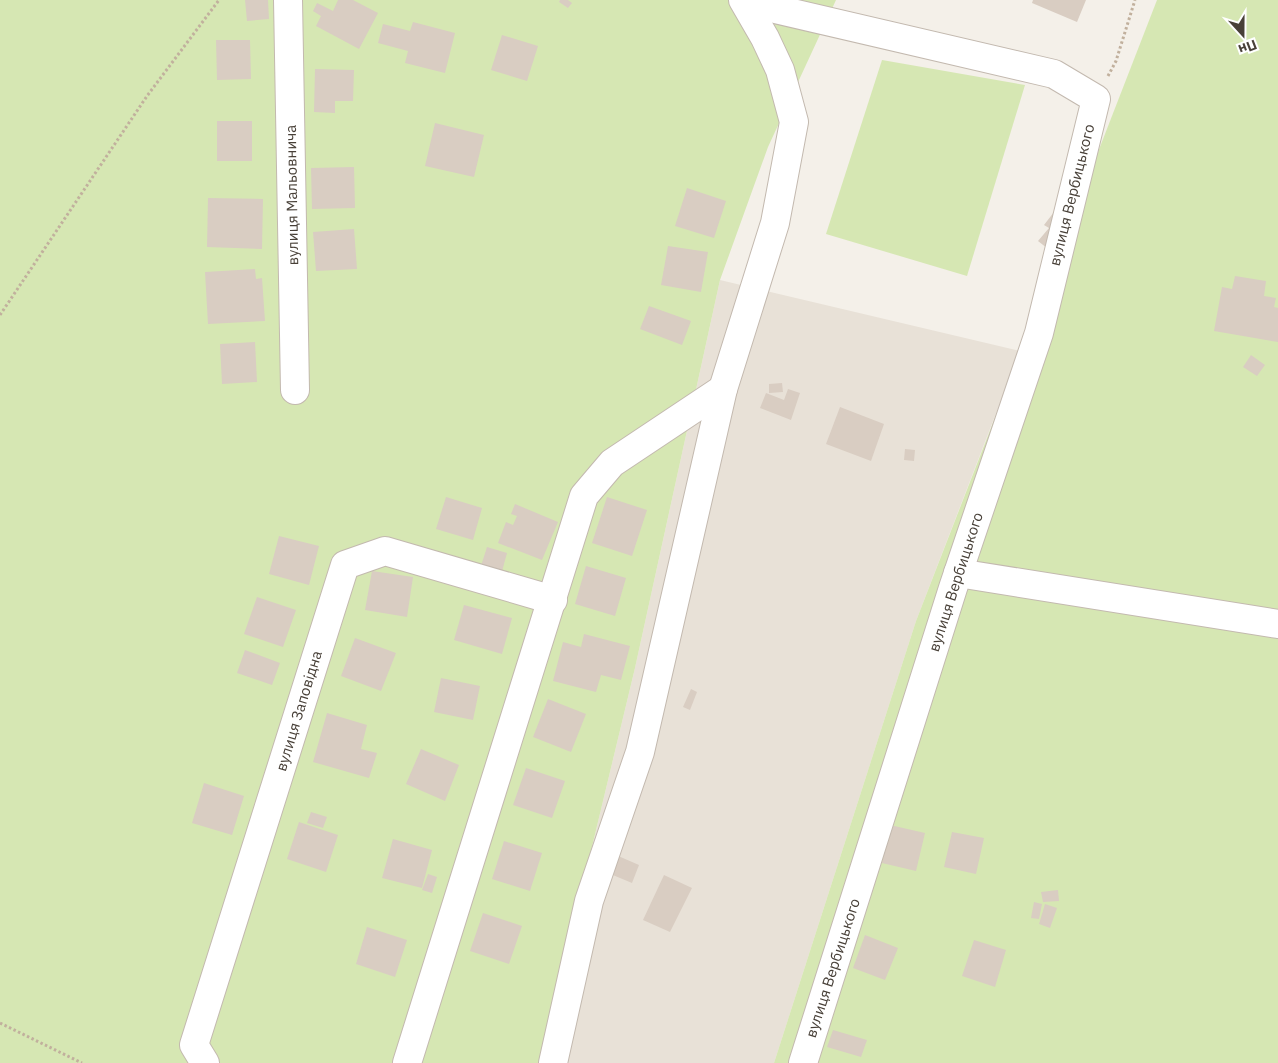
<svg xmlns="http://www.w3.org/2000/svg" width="1278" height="1063" font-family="'IBM Plex Sans',sans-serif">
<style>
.residential{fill:#e8e1d7}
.green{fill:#d6e7b3}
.building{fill:#d9cdc2}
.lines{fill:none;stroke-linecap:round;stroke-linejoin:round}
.minor-casing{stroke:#c3b9af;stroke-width:30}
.path{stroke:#c1b09d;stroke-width:3;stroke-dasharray:2.5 2.5;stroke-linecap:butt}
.minor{stroke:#fff;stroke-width:28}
.labels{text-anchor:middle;stroke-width:5;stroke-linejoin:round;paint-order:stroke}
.street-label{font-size:15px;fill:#484038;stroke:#fff}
</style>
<rect width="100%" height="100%" fill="#f4f0e9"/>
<path class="residential" d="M720 280 1020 351 916 621 774 1063H540L635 668Z"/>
<g class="green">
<path d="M0 0H836L768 147 720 280 635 668 540 1063H0Z"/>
<path d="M1157 0H1278V1063H774L916 621Z"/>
<path d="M882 60 1025 85 967 276 826 234Z"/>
</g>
<g class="building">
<path d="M245 0H268L269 19 247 21Z"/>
<path d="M338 0H353L378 13 359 49 316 26 321 16 313 11 317 3 333 11Z"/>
<path d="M560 0H568L572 3 568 8 559 2Z"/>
<path d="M1033 0H1086L1077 22 1032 3Z"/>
<path d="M413 22 455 33 445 73 405 63 408 51 378 43 383 24 410 31Z"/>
<path d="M502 35 538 46 527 81 491 70Z"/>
<path d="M216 40H250L251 79 217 80Z"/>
<path d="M315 69 354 70 353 101H335V113L314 112Z"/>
<rect x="217" y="121" width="35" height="40"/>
<path d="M435 123 484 135 474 177 425 166Z"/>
<path d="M354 167 355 208 312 209 311 168Z"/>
<path d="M687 188 726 201 714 238 675 226Z"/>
<path d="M208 198 263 199 262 249 207 247Z"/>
<path d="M1054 212 1072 226 1052 252 1038 241 1049 228 1044 225Z"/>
<path d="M354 229 357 269 316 271 313 232Z"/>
<path d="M668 246 708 252 701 292 661 285Z"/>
<path d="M255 269 256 279 262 278 265 321 208 324 205 272Z"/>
<path d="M1235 276 1266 281 1264 296 1276 298 1274 307 1278 308V342L1214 331 1222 287 1232 289Z"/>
<path d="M649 306 691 321 682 345 640 329Z"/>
<path d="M255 342 257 382 222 384 220 344Z"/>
<path d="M1251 355 1265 365 1257 376 1243 367Z"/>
<path d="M782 383 783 392 769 393V384Z"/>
<path d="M788 389 800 393 791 420 760 408 766 393 784 400Z"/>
<path d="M840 407 884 424 871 461 826 444Z"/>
<path d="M905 449 915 450 914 461 904 460Z"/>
<path d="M446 497 482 508 473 540 436 529Z"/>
<path d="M607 497 647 510 632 556 592 543Z"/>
<path d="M515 504 558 522 542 560 498 543 506 522 513 525 517 516 511 514Z"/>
<path d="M279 536 319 546 309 585 269 574Z"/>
<path d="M487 547 507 553 501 575 480 569Z"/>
<path d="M586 566 626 578 615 616 575 604Z"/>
<path d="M372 571 413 577 407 617 365 610Z"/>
<path d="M257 597 296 610 283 647 244 634Z"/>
<path d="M464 605 512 618 502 654 454 640Z"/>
<path d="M584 634 630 646 621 680 601 675 596 692 553 681 563 642 581 647Z"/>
<path d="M355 638 396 653 381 691 341 676Z"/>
<path d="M245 650 280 663 272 685 237 673Z"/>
<path d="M441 678 480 686 473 720 434 712Z"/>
<path d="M691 689 697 692 690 710 683 707Z"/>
<path d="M548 699 586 714 571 752 533 737Z"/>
<path d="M327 713 367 725 361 749 377 753 369 778 313 762Z"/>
<path d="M421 749 459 765 445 801 406 784Z"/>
<path d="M526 768 565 781 552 818 513 805Z"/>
<path d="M204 783 244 796 232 835 192 823Z"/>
<path d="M311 812 327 817 323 828 307 823Z"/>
<path d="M299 822 338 835 326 872 287 859Z"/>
<path d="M890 825 925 833 916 871 882 863Z"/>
<path d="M952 832 984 838 976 874 944 867Z"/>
<path d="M393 839 432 850 422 888 382 878Z"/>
<path d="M504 841 542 853 530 891 492 879Z"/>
<path d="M616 855 639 865 632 883 608 873Z"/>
<path d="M428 874 437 877 432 893 422 890Z"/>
<path d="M664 875 692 888 670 932 643 920Z"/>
<path d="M1058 890 1059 901 1043 902 1041 892Z"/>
<path d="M1034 902 1042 904 1039 919 1031 918Z"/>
<path d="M1045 904 1057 908 1050 928 1039 924Z"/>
<path d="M483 913 522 926 509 964 470 951Z"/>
<path d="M367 927 407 940 395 977 356 964Z"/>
<path d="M865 935 898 948 885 980 853 968Z"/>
<path d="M974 940 1006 950 995 987 962 976Z"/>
<path d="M833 1030 867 1040 861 1057 827 1047Z"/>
</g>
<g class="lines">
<g class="minor-casing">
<g id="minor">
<path d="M288 0 295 390"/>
<path d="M755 18 762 6 1054 74 1096 99 1039 333 953 588 803 1063"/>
<path d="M958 573 1278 624"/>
<path d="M205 1063 194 1045 345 565 385 551 553 600"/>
<path d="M407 1063 584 496 612 463 723 389"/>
<path d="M553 1063 589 901 640 752 723 389 775 223 794 122 780 70 765 38 743 0"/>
</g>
</g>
<g class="path">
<path d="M1108 76 1116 61 1135 0"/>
<path d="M0 315 147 96 219 0"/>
<path d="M0 1023 82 1063"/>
</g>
<use href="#minor" class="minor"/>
</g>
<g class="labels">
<g class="street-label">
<text transform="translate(292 195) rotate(-91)" y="5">вулиця Мальовнича</text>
<text transform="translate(1072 195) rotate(-76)" y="5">вулиця Вербицького</text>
<text transform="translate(956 582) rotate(-72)" y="5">вулиця Вербицького</text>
<text transform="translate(299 711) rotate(-73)" y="5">вулиця Заповідна</text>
<text transform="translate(833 968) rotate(-72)" y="5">вулиця Вербицького</text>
</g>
</g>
<g transform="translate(1243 35) rotate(159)" stroke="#ffffff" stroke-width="4" paint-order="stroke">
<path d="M0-4L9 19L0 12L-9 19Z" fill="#484038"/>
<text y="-8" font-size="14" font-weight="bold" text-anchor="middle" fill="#484038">Пн</text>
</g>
</svg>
